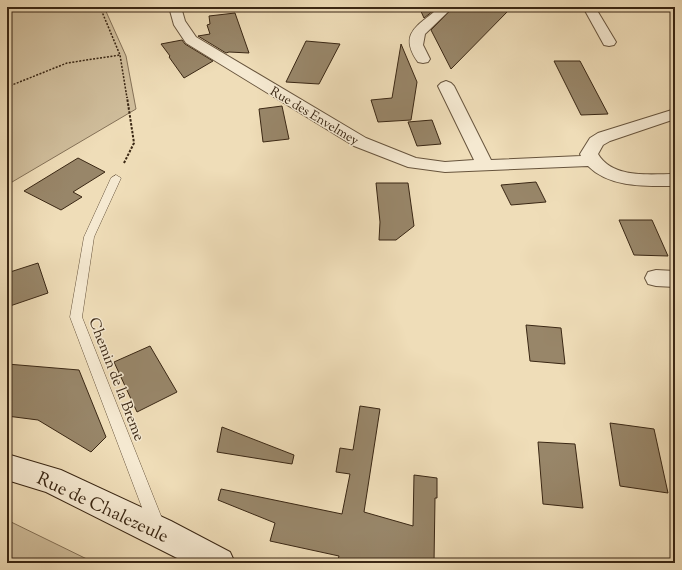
<svg xmlns="http://www.w3.org/2000/svg" width="682" height="570" font-family="'Sorts Mill Goudy',serif">
<style>
.green{fill:#d0be9c;stroke:#857258}
.building{fill:#988669;stroke:#3a2714}
.lines{fill:none;stroke-linecap:round;stroke-linejoin:round}
.lane-casing{stroke:#67543d;stroke-width:1}
.street-casing{stroke:#67543d;stroke-width:2}
.secondary-casing{stroke:#3a2714;stroke-width:2}
.path-far1{stroke:#3a2714;stroke-width:1.5;stroke-dasharray:2 1.5;stroke-linecap:butt}
.path{stroke:#3a2714;stroke-width:2;stroke-dasharray:2.5 1.5;stroke-linecap:butt}
.lane{fill:#f5e9d1;fill-rule:evenodd}
.street{fill:#f5e9d1;fill-rule:evenodd}
.secondary{fill:#f5e9d1;fill-rule:evenodd}
.labels{text-anchor:middle;stroke-width:3;stroke-linejoin:round;paint-order:stroke}
.far-street-label{font-size:13px;fill:#3a2714;stroke:#f5e9d1}
.street-label{font-size:15px;fill:#3a2714;stroke:#f5e9d1}
.near-street-label{font-size:18px;fill:#3a2714;stroke:#f5e9d1}
</style>
<rect width="100%" height="100%" fill="#efddb8"/>
<filter id="stains"><feTurbulence type="fractalNoise" baseFrequency=".005" numOctaves="4"/><feColorMatrix values="0 0 0 0 .2 0 0 0 0 .09 0 0 0 0 .02 0 0 0 .5 -.17"/></filter>
<radialGradient id="worn" r=".72"><stop offset=".6" stop-color="#630" stop-opacity="0"/><stop offset="1" stop-color="#630" stop-opacity=".3"/></radialGradient>
<g class="green">
<path d="M7 7H104L126 56 136 109 7 185Z"/>
<path d="M7 520 95 563H7Z"/>
</g>
<g class="building">
<path d="M419 7H438L424 18Z"/>
<path d="M454 7H491L489 11H508L451 69 431 30Z"/>
<path d="M235 13 249 53 229 52 226 53 198 36 210 34 207 25 210 24 209 16Z"/>
<path d="M182 40 185 44 213 61 184 78 169 57 170 56 161 44Z"/>
<path d="M306 41 340 44 319 84 286 82Z"/>
<path d="M401 44 417 82 411 120 378 122 371 100 392 98Z"/>
<path d="M554 61H580L608 114 581 115Z"/>
<path d="M282 106 289 139 263 142 259 109Z"/>
<path d="M432 120 441 144 417 146 408 122Z"/>
<path d="M78 158 105 172 73 192 82 197 61 210 24 191Z"/>
<path d="M536 182 546 202 511 205 501 185Z"/>
<path d="M376 183H408L414 226 396 240H379L380 222Z"/>
<path d="M619 220H652L668 256 634 255Z"/>
<path d="M38 263 48 293 7 307V273Z"/>
<path d="M526 325 561 328 565 364 530 361Z"/>
<path d="M150 346 177 392 137 412 114 362Z"/>
<path d="M7 364 79 370 106 437 91 452 38 420 7 416Z"/>
<path d="M360 406 380 409 364 512 413 526 414 475 437 478V498H435L434 563H337L339 556 270 541 275 523 218 500 221 489 342 514 350 474 336 472 340 448 353 450Z"/>
<path d="M610 423 654 429 668 493 620 486Z"/>
<path d="M222 427 294 455 292 464 217 452Z"/>
<path d="M538 442 575 444 583 508 543 504Z"/>
</g>
<g class="lines">
<g class="lane-casing">
<path id="lane" d="M116 175 121 178 94 237 82 317 165 526 162 531 157 534 152 531 149 526 70 317 84 237 111 178Z"/>
</g>
<g class="street-casing">
<g id="street">
<path d="M169 7H181L185 21 196 37 366 138 416 158 445 162 474 160 438 86 441 83 446 81 451 83 454 86 491 160 581 156 580 154 590 138 598 133 675 109V119L610 141 603 145 598 154C613 179 650 174 675 174V186C646 186 610 188 588 166L445 172 408 167 354 146 186 43 174 25Z"/>
<path d="M440 7H453L425 34 423 45 430 59 428 62 423 63 418 62C397 32 420 25 440 7Z"/>
<path d="M583 7H595L616 42 614 45 609 46 604 45Z"/>
<path d="M656 270 675 271V287L656 286 648 284 645 278 648 272Z"/>
</g>
</g>
<g class="secondary-casing">
<path id="secondary" d="M7 454 61 470 171 521 230 552 235 563H187L46 492 7 480Z"/>
</g>
<g class="path-far1">
<path d="M100 7 120 55 127 98"/>
<path d="M672 7 675 11"/>
<path d="M7 87 67 63 120 55"/>
</g>
<path class="path" d="M124 163 134 143 127 97"/>
<use href="#lane" class="lane"/>
<use href="#street" class="street"/>
<use href="#secondary" class="secondary"/>
</g>
<g class="labels">
<g class="far-street-label">
<text transform="translate(315 115) rotate(31)" y="5">Rue des Envelmey</text>
</g>
<g class="street-label">
<text transform="translate(117 379) rotate(69)" y="5">Chemin de la Breme</text>
</g>
<g class="near-street-label">
<text transform="translate(103 507) rotate(25)" y="6">Rue de Chalezeule</text>
</g>
</g>
<rect width="682" height="570" fill="none" stroke="#efddb8" stroke-width="24"/>
<rect x="8" y="8" width="666" height="554" fill="none" stroke="#3a2714" stroke-width="2"/>
<rect x="12" y="12" width="658" height="546" fill="none" stroke="#3a2714"/>
<rect width="100%" height="100%" filter="url(#stains)"/>
<rect width="100%" height="100%" fill="url(#worn)"/>
</svg>
